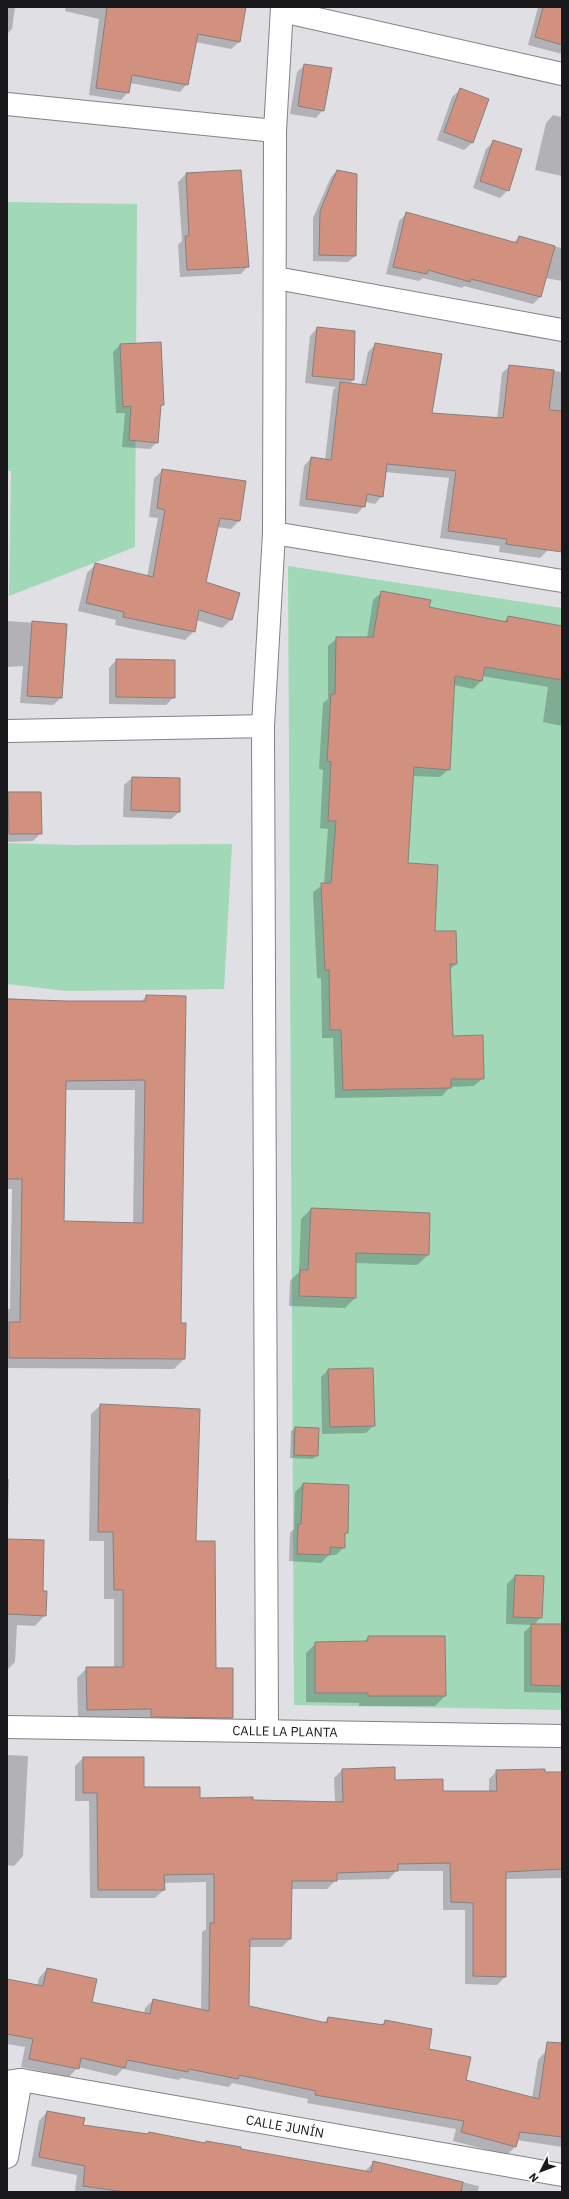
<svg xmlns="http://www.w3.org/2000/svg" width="569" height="2199" font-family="'IBM Plex Sans',sans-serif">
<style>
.green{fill:#a0d8b8}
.shadow{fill:#0003;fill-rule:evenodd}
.building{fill:#d2917e;stroke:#85807e;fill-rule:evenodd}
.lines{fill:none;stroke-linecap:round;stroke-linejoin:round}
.minor-casing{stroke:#828287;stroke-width:24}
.minor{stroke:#fff;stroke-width:22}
.labels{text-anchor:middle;stroke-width:3;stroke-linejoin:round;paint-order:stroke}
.street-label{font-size:13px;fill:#19181a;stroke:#fff}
</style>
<rect width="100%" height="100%" fill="#dfdfe4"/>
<g class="green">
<path d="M7 202 137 204 135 547 9 596 11 471H7Z"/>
<path d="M288 566 562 608V1710L294 1705Z"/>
<path d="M7 843 72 845 232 844 224 989 66 991 7 984Z"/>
</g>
<g class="shadow">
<path d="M7 7H15L12 29 7 34Z"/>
<path d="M66 7H245L239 42 231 49 195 42 187 84 180 92 130 83 128 92 121 100 89 95 99 19 65 11Z"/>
<path d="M538 7H562V54L528 45Z"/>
<path d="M305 65 323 110 316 118 290 114 297 72Z"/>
<path d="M460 90 488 100 472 143 464 150 437 140 452 97Z"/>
<path d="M553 115 562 117V176L535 170 546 123Z"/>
<path d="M494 141 508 190 500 198 473 188 486 149Z"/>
<path d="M240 171 248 266 241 274 180 277 178 245 182 241 178 182 186 174Z"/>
<path d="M337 171 355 256 348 262 313 261V218L331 177Z"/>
<path d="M406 214 513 243 519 237 561 248 562 241V281L545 278 540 297 533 304 464 286 462 288 423 278 419 281 386 274 399 221Z"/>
<path d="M317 328 354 332 353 380 350 384 361 385 368 352 376 344 431 414 497 419 502 373 510 366 562 372V551L548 550 540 558 499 552 500 546 440 538 449 478 385 472 382 496 375 504 365 502 364 506 357 514 299 506 304 466 311 458 325 460 333 390 336 387 305 383 310 336Z"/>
<path d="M120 345 163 404 160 408 157 442 150 449 122 447 125 413H116L113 352Z"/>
<path d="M163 470 239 521 231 529 217 527 205 583 239 593 231 620 222 628 196 620 194 631 185 640 115 625 116 620 78 611 87 573 95 565 147 577 158 518 149 517 154 478Z"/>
<path d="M382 592 428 608 503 623 508 617 562 635V726L543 722 548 687 482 676 481 681 473 689 454 685 449 769 440 777 412 776 407 864 434 932 456 964 449 970 452 1037 483 1078 474 1086 450 1087 442 1096 335 1098 333 1038H322L321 978H317L313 892 324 884 328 829 320 828 323 770 319 769 323 703 328 699V646L337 638H367L373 600Z"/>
<path d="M7 621 66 625 61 698 53 705 20 703 23 666 7 667Z"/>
<path d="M116 660 174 697 166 705 109 704V668Z"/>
<path d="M132 778 179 812 171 819 123 817 124 785Z"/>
<path d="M8 793 41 833 33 841 7 842Z"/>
<path d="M146 996 180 1324H185L184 1359 174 1369 7 1368V1309H10L12 1189H7V998L67 1002H141ZM65 1090H135L133 1224 63 1222Z"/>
<path d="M311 1209 429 1214 428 1255 417 1265 355 1263V1298L345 1308 289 1306 290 1281 299 1272 301 1219Z"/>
<path d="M328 1370 374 1425 366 1433 322 1434 321 1377Z"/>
<path d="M101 1405 195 1542 215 1669 232 1718 222 1727 78 1719 77 1678 87 1668H114V1599H104V1541H89L91 1414Z"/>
<path d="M295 1428 318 1429 317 1455 313 1459 290 1458 291 1431Z"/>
<path d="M7 1479H9L7 1540 42 1592 45 1615 35 1626 17 1625 15 1662 7 1670Z"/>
<path d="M303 1484 348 1486 347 1533 344 1535V1547L336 1555H329L321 1563 289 1561 290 1533 294 1529 295 1492Z"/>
<path d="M515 1576 541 1617 534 1625 562 1626V1693L524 1692V1632L532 1625 506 1624 507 1584Z"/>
<path d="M368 1637 445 1696 435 1706H359V1703L306 1702V1653L316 1643 364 1642Z"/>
<path d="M7 1755 28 1756 23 1856 14 1866 7 1865Z"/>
<path d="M83 1758 143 1788 199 1799 252 1801 335 1802 334 1778 342 1770 442 1792H489V1779L497 1771 562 1773V1878L505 1879V1977L497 1985 465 1984V1910H443V1871H396L389 1879 336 1880 327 1889H291L290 1939 282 1947H249L248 2007 323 2023 328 2018 380 2026 385 2021 428 2050 465 2081 532 2099 538 2060 546 2051 562 2054V2147L517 2140 515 2147 507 2155 453 2141 456 2129 307 2103 308 2099 232 2083 229 2087 181 2078 179 2080 123 2069 116 2076 78 2067 69 2077 21 2067 25 2047 7 2044V1980L37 1986 39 1978 47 1969 91 2002 144 2013 145 2008 153 2000 201 2010 202 1932 206 1929V1882L164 1883V1890L155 1898H90L89 1801H75V1766Z"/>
<path d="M47 2112 82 2126 147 2135 149 2133 204 2144 206 2142 240 2150 365 2171 374 2162 479 2186 478 2192H75L77 2175 31 2166 39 2121Z"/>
</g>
<g class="building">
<path d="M107 7H246L240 42 198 34 188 85 132 75 129 93 96 88Z"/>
<path d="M543 7H562V45L535 37Z"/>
<path d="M304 64 332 68 324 111 298 106Z"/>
<path d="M460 88 489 99 473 143 444 132Z"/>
<path d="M493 140 522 149 509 191 480 181Z"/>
<path d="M241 170 249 267 187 270 185 236H189L186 173Z"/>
<path d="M337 170 357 174 356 256 319 255 320 211Z"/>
<path d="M406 212 517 243 519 236 555 246 541 297 471 279 470 282 428 270 427 274 393 267Z"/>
<path d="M317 327 355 331 354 380 312 376Z"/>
<path d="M161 342 164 405H161L158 443 129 440 131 406 123 407 120 344Z"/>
<path d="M375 343 442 354 432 413 503 418 509 365 554 370 549 410 562 411V552L506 544 507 539 448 531 456 471 387 464 383 497 367 494 365 507 306 499 311 457 331 460 340 382 366 385Z"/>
<path d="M162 469 246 481 240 521 220 518 206 582 240 593 232 620 199 610 195 632 123 617 124 612 86 603 95 563 153 577 165 510 157 508Z"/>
<path d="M381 591 431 600 429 607 507 622 508 616 562 626V680L485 667 482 681 455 676 450 770 414 767 408 863 438 865 435 931H456L457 964H450L453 1036 483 1035 484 1079H451V1088L343 1090 341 1030H330L329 970H325L321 883H331L336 821H328L331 762 327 761 331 694H335L336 637H373Z"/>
<path d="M32 621 67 624 62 698 27 696Z"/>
<path d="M116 659 175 660V698L116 697Z"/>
<path d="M132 777 180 778V812L131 810Z"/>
<path d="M8 792H41L42 834H9Z"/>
<path d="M146 995 186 996 181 1323H186L185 1359 9 1358V1322H20L22 1179H7V999L67 1001H146ZM145 1080 143 1223 64 1221 66 1081Z"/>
<path d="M311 1208 430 1213 429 1255 356 1253V1298L299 1296 300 1270H308Z"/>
<path d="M373 1368 375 1426 330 1427 328 1369Z"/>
<path d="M100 1404 200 1409 196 1541H215L216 1668H233V1718L151 1717V1709L87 1710 86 1667H123V1590H114L113 1532H98Z"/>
<path d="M295 1427 319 1428 318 1456 294 1455Z"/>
<path d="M303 1483 349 1485 348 1533H345V1548L330 1547V1555L297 1554 298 1524H301Z"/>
<path d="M7 1539 44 1540 43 1591H47L46 1616 7 1614Z"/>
<path d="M515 1575 544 1576 542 1618 513 1617Z"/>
<path d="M531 1624H562V1686L531 1685Z"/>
<path d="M368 1636H445L446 1696H368V1693H315V1642L368 1641Z"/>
<path d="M83 1757H144V1787H200V1798L253 1797V1800L343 1802 342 1769 395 1767V1780L443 1779V1791H497L496 1770 545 1769V1772H562V1869L506 1872V1977L473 1976V1903L451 1902 450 1863 398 1864V1871L337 1873V1881H292L291 1939H250L249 2006 327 2023 328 2017 384 2025 385 2020 432 2029 429 2049 471 2057 466 2080 539 2099 547 2042 562 2043V2137L520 2132 516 2147 461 2132 464 2121 315 2095 316 2091 239 2075 238 2079 189 2069 188 2072 127 2060 125 2068 81 2058 79 2069 29 2059 33 2039 7 2034V1979L43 1986 47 1968 97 1979 92 2002 150 2014 153 1999 209 2011 210 1923H214V1874L164 1875 165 1890H98L97 1793H83Z"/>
<path d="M47 2111 85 2118 83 2125 148 2134 149 2132 205 2143 206 2141 241 2147V2149L371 2172 373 2161 463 2182 461 2192H125L83 2186 85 2166 39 2157Z"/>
</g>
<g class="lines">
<g class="minor-casing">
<g id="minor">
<path d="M282 11 562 74"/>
<path d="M7 104 275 131"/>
<path d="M276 278 562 330"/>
<path d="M274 533 562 581"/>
<path d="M7 731 263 726"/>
<path d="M7 1727 562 1736"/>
<path d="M267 1730 263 726 274 533 275 131 282 7"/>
<path d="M7 2082 21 2080 562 2175"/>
<path d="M7 2157 21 2080"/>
</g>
</g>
<use href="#minor" class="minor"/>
</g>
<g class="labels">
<g class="street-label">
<text transform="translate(285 1731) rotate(1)" y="5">CALLE LA PLANTA</text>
<text transform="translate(285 2126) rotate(10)" y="5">CALLE JUNÍN</text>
</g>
</g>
<rect width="569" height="2199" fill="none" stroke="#19181a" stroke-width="16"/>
<g transform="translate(541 2171) rotate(228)" stroke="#ffffff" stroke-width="3" paint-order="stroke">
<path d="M0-3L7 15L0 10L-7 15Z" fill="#19181a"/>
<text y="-6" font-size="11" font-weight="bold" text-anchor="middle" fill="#19181a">N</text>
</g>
</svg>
